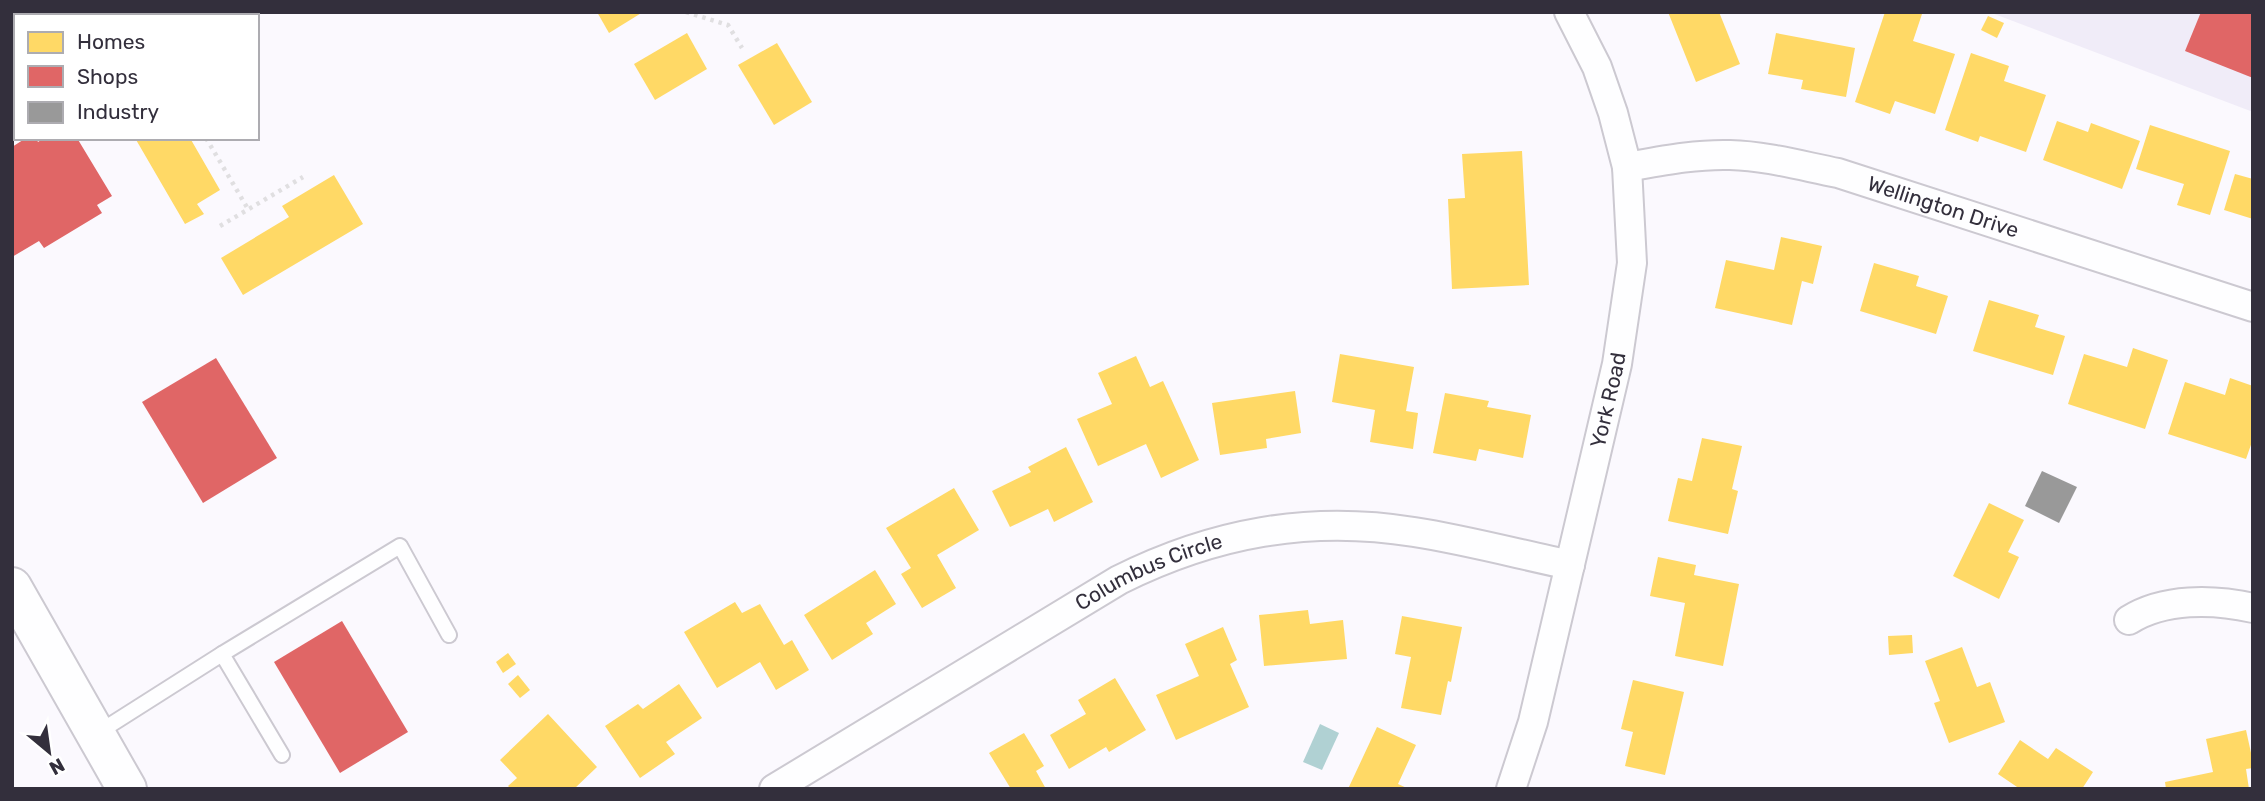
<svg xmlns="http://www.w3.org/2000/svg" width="2265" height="801" font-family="Rubik,sans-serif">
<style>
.built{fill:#f0ecf8}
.water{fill:#b0d1d3}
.homes{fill:#ffd966}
.shops{fill:#e06666}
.industry{fill:#999}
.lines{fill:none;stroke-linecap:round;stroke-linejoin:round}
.lane-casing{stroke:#ccc9d1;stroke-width:18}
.street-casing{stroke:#ccc9d1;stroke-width:32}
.secondary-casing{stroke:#ccc9d1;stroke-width:42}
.path{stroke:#e0dfe1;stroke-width:4.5;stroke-dasharray:3.5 5;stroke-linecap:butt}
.lane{stroke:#fefeff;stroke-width:14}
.street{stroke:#fefeff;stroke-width:28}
.secondary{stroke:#fefeff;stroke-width:38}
.labels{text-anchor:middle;stroke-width:7;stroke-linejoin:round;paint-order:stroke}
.street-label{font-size:21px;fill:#332f3c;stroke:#fff}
</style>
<rect width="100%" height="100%" fill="#fbf9fe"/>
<path class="built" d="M1989 12H2253V112Z"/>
<path class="water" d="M1320 724 1339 733 1322 770 1303 762Z"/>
<g class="homes">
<path d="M597 12H643L609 33Z"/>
<path d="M1668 12H1719L1740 64 1696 82Z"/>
<path d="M1885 12 1922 14 1913 41 1955 54 1935 114 1895 101 1890 114 1855 102Z"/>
<path d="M1988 16 2004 23 1997 38 1981 30Z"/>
<path d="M687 33 707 69 655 100 634 64Z"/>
<path d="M1776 33 1855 48 1846 97 1801 89 1803 80 1768 74Z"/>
<path d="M777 43 812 102 774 125 738 65Z"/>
<path d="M1971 53 2009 66 2004 81 2046 95 2026 152 1980 136 1978 142 1945 130Z"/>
<path d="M2057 121 2088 132 2091 123 2140 141 2122 189 2043 160Z"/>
<path d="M2150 125 2230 151 2210 215 2177 205 2184 184 2136 169Z"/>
<path d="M135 138H190L220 190 197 204 204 214 185 224Z"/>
<path d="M1522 151 1529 285 1452 289 1448 199 1465 198 1462 154Z"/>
<path d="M2235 174 2253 179V219L2224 210Z"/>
<path d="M334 175 363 224 243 295 221 258 289 217 282 206Z"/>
<path d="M1781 237 1822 246 1813 284 1802 281 1792 325 1715 308 1726 260 1774 270Z"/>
<path d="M1874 263 1919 276 1916 286 1948 296 1936 334 1860 311Z"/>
<path d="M1989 300 2039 315 2035 327 2065 336 2053 375 1973 351Z"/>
<path d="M2133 348 2168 360 2145 429 2068 404 2084 354 2127 367Z"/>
<path d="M1340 354 1414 367 1406 411 1418 413 1413 449 1370 442 1375 410 1332 402Z"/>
<path d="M1136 356 1150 387 1163 381 1199 460 1161 478 1146 444 1098 466 1077 419 1112 404 1098 373Z"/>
<path d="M2230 378 2253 386V439L2246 459 2168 434 2185 382 2225 395Z"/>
<path d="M1295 391 1301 433 1266 439 1267 448 1220 455 1212 403Z"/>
<path d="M1445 393 1489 401 1487 407 1531 415 1523 458 1479 449 1476 461 1433 453Z"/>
<path d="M1702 438 1742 446 1732 489 1738 491 1728 534 1668 521 1678 478 1692 481Z"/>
<path d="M1066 447 1093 502 1054 522 1048 509 1010 527 992 491 1031 472 1028 467Z"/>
<path d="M954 488 979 530 937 555 956 588 922 608 901 574 911 568 886 528Z"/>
<path d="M1989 503 2024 520 2008 552 2019 557 1999 599 1953 576Z"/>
<path d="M1658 557 1696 565 1694 575 1739 584 1723 666 1675 656 1685 603 1650 596Z"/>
<path d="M875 570 896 604 866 623 873 634 832 660 804 615Z"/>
<path d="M735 602 742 613 760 604 784 645 792 640 809 670 776 690 760 662 717 688 684 632Z"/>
<path d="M1308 610 1310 624 1343 620 1347 659 1264 666 1259 615Z"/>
<path d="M1402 616 1462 627 1451 682 1448 681 1441 715 1401 708 1411 657 1395 654Z"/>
<path d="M1223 627 1237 660 1230 664 1249 707 1176 740 1156 695 1199 676 1185 644Z"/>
<path d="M1912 635 1913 653 1889 655 1888 636Z"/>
<path d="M1962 647 1977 687 1990 682 2005 722 1949 743 1934 703 1940 701 1925 661Z"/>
<path d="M508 653 516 664 503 673 496 662Z"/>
<path d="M518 675 530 690 520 698 508 684Z"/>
<path d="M1115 678 1146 730 1109 752 1106 747 1069 769 1050 735 1086 714 1078 700Z"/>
<path d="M1633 680 1684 692 1665 775 1625 766 1633 732 1621 729Z"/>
<path d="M679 684 702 718 666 742 675 754 640 778 605 726 638 704 643 709Z"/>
<path d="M548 714 597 767 574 789H511L508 786 517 778 500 760Z"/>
<path d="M1377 727 1416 745 1398 784 1409 789H1348Z"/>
<path d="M2246 730 2253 762V768L2246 769 2249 789H2166L2165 782 2213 772 2206 739Z"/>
<path d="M1024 733 1044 766 1036 771 1046 789H1011L989 753Z"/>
<path d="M2020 740 2048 759 2056 748 2093 772 2082 789H2020L1998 774Z"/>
</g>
<g class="shops">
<path d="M2201 12H2253V78L2185 51Z"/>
<path d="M26 138H36L38 142 44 138H77L112 196 97 205 102 213 44 248 39 241 12 257V147Z"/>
<path d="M216 358 277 458 203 503 142 402Z"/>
<path d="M342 621 408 732 340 773 274 662Z"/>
</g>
<path class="industry" d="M2042 471 2077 487 2059 523 2025 506Z"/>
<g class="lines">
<g class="lane-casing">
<g id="lane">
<path d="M96 734 222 654"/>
<path d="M282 755 222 654 400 546 449 635"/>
</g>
</g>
<g class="street-casing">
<g id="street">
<path d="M51 16 57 12"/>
<path d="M12 39 16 37"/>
<path id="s1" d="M1627 167C1661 161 1695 154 1730 155 1767 156 1802 166 1838 173L2253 307"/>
<path d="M2129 620C2164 598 2213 599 2253 608"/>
<path id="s2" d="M774 789 1119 580C1213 533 1309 515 1414 532 1466 540 1518 554 1570 565"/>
<path id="s3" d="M1511 789 1533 722 1617 364 1632 263 1627 167 1613 113 1597 67 1569 12"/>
</g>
</g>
<g class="secondary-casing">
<path id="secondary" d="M12 587 127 789"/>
</g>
<g class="path">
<path d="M686 12 728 25 742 48"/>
<path d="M206 138 248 209"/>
<path d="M220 226 303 177"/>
</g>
<use href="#lane" class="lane"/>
<use href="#street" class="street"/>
<use href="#secondary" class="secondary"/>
</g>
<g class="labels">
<g class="street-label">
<text dy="7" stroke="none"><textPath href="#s1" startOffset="324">Wellington Drive</textPath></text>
<text dy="7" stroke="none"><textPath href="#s3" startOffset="401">York Road</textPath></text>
<text dy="7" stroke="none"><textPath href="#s2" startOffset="434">Columbus Circle</textPath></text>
</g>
</g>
<rect width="2265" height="801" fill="none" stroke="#332f3c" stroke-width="28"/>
<rect x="14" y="14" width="245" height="126" fill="#ffffff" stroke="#adacb1" stroke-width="2"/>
<rect x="28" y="32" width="35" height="21" fill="#ffd966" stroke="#adacb1" stroke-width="2"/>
<text x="77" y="49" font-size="21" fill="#332f3c">Homes</text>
<rect x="28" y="66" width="35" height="21" fill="#e06666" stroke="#adacb1" stroke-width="2"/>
<text x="77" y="84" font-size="21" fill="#332f3c">Shops</text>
<rect x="28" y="102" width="35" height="21" fill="#999999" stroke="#adacb1" stroke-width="2"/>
<text x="77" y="119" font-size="21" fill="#332f3c">Industry</text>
<g transform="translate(49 752) rotate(151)" stroke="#ffffff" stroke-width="5" paint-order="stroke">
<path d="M0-5L12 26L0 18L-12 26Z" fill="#332f3c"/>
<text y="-10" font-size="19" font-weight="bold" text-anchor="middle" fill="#332f3c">N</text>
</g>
</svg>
